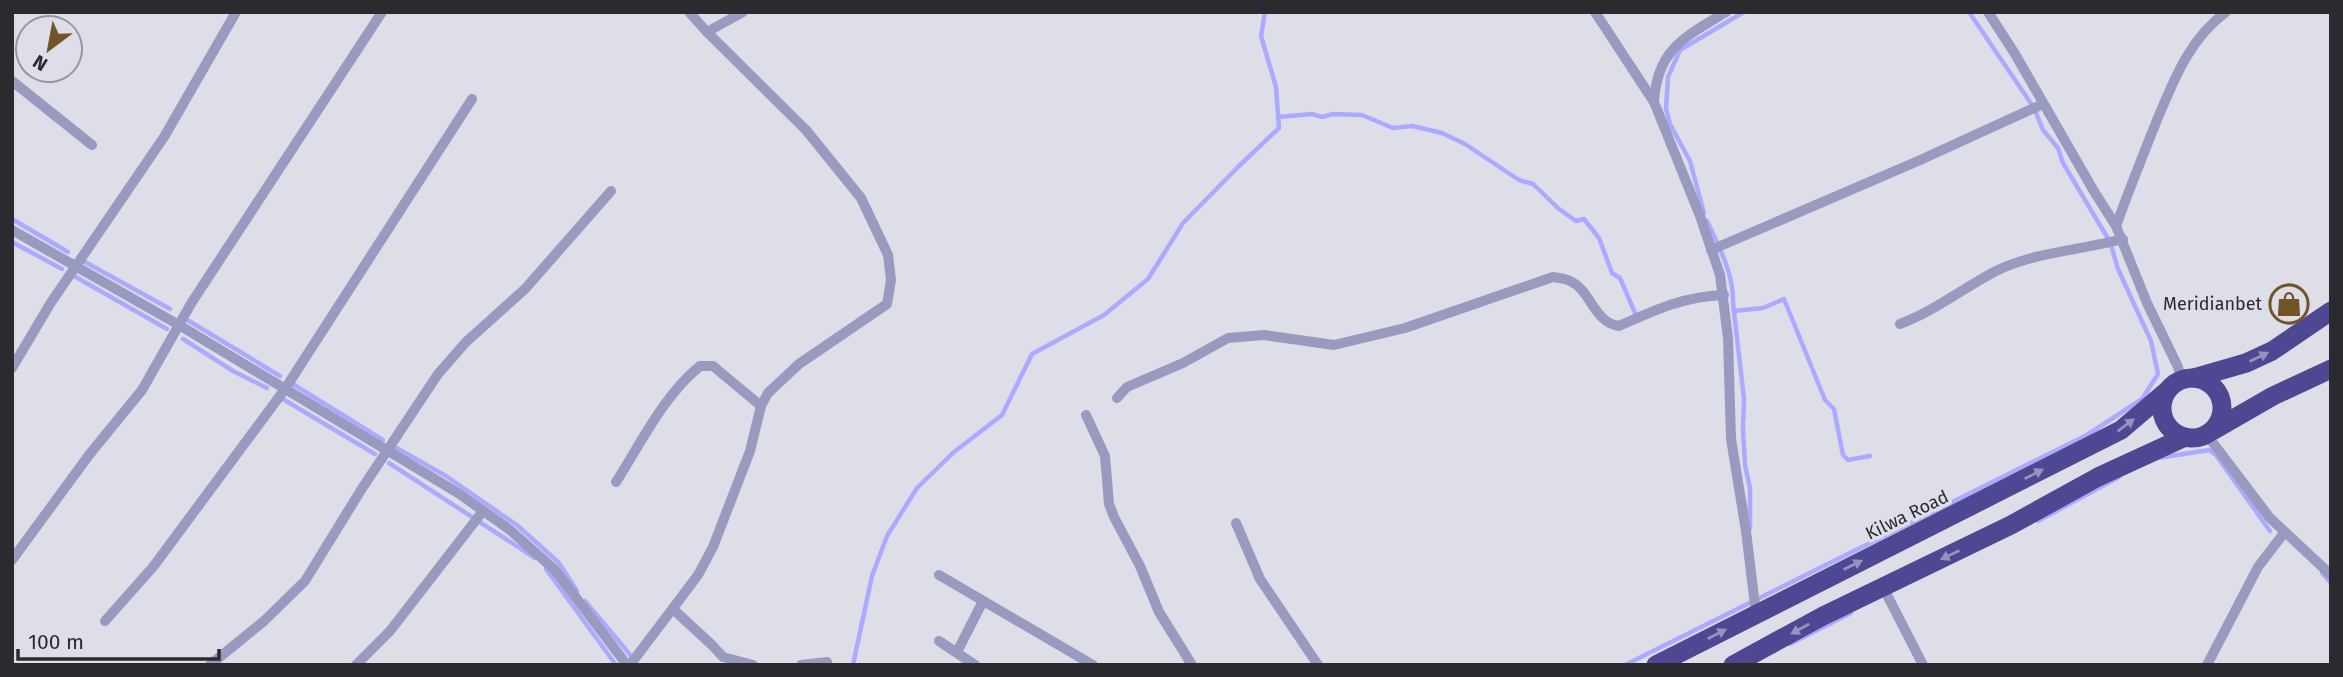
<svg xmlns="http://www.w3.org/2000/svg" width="2343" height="677" font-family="'Fira Sans',sans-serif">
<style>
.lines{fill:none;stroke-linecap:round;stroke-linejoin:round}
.stream{stroke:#acaaff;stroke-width:4.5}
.street{stroke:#999abf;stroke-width:10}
.highway{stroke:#4e4893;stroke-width:19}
.oneway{fill:#9693be}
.labels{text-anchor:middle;stroke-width:7;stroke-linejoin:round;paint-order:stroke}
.poi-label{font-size:18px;fill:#2b2b2f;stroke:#dedee8;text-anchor:end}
.street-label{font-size:18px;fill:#2b2b2f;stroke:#dedee8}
</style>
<rect width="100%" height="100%" fill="#dedee8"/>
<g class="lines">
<g class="stream">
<path d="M1278 117 1312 114 1322 117 1333 114 1362 115 1393 128 1412 126 1442 133 1465 144 1519 180 1533 184 1559 209 1576 221 1584 219 1599 238 1612 273 1620 278 1635 313"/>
<path d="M1704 213 1690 161 1670 124 1666 109 1668 77 1680 50 1744 12"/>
<path d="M12 219 68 252"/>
<path d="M1707 221C1719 247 1734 274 1733 303L1744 399 1743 429 1745 465 1750 488V528"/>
<path d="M12 242 62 269"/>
<path d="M85 262 170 309"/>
<path d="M74 276 167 329"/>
<path d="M1734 311 1763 308 1784 299 1825 400 1834 409 1843 455 1848 460 1870 456"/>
<path d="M189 321 280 376"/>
<path d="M183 339 233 371 267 388"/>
<path d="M291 383 383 440"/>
<path d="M281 398 375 454"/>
<path d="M393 446 446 476 518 526 559 563 577 591"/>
<path d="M2158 458 2209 450 2216 455 2270 531"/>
<path d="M389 463 535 558"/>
<path d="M2038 521 2119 477"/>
<path d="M546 569 616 665"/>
<path d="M2322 573 2331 583"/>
<path d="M585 601 632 657"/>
<path d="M1790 644 1851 613"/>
<path d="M853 665 872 576 887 536 917 488 954 452 1002 415 1032 354 1104 315 1148 279 1183 223 1239 166 1279 128 1276 87 1261 36 1265 12"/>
<path d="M1625 665 2087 435 2142 399 2158 374 2151 341 2118 269 2110 242 2063 163 2058 148 2043 130 2034 108 1969 12"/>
</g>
<g class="street">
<path d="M1595 12 1654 102 1700 216 1720 275 1728 338 1731 439 1746 531 1756 614"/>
<path d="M1988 12 2015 54 2095 193 2116 226 2147 303 2178 367 2181 380"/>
<path d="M707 32 743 12"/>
<path d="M12 81 92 145"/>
<path d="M1654 102C1657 49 1685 37 1726 12"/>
<path d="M2116 226C2129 190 2143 155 2157 120 2174 80 2189 39 2226 12"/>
<path d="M12 230 179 325 458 493 510 530 555 570 627 665"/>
<path d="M1711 250 1918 161 2043 104"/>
<path d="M1900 324C1935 311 1963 288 1996 271 2035 252 2081 250 2123 239"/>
<path d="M12 368 50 304 164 137 236 12"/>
<path d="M1117 398 1127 387 1183 363 1228 338 1264 335 1334 345 1405 328 1553 277C1558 278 1565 278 1570 281 1591 290 1594 323 1619 326 1657 309 1682 297 1724 295"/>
<path d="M1086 415 1105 456 1109 504 1114 517 1140 566 1159 612 1192 665"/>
<path d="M2207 435 2270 518 2331 575"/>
<path d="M616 482C641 443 664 395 700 366H713L761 406"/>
<path d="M1236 523 1260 579 1318 665"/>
<path d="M12 560 89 455 142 390 192 302 382 12"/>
<path d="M939 575 1093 665"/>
<path d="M1883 587 1923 665"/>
<path d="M673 609 713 646 723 657 753 665"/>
<path d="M105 621 153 567 285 389 472 99"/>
<path d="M939 641 975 665"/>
<path d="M957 652 983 601"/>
<path d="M210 665 264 621 305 581 361 490 438 374 466 342 525 289 611 191"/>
<path d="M356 665 390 631 483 511"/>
<path d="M630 665 698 575 713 547 750 451 761 406 768 393 799 364 887 304 891 280 888 255 861 198 806 130 707 32 689 12"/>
<path d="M801 665 827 662"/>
<path d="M2207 665 2258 567 2284 533"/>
</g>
<g class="highway">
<circle cx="2192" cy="408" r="30"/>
<path d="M2194 378 2246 363 2272 351 2331 311"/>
<path d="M2214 430 2273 396 2331 369"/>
<path d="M1656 665 2121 430 2168 390"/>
<path d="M1733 665 1823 616 2011 525 2098 477 2185 437"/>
</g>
</g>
<defs><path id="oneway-solid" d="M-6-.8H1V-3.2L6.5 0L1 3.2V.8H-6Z" transform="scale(1.75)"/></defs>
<g class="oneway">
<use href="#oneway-solid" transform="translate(2259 357) rotate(-26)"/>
<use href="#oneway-solid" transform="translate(2126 425) rotate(-37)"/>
<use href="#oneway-solid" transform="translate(2034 474) rotate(-27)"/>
<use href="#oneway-solid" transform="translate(1950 555) rotate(154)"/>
<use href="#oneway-solid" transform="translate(1853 565) rotate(-26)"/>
<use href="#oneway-solid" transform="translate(1800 629) rotate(151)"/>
<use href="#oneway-solid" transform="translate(1717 634) rotate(-27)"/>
</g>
<defs>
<g id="shop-ring" transform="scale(2.0125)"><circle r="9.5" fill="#dedee8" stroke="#725429" stroke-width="1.5"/><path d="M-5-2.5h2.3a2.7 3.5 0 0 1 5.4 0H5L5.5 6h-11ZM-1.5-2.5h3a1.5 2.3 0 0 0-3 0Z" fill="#725429"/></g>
</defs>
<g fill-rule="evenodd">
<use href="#shop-ring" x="2289" y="304"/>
</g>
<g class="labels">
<g class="poi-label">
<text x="2262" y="310">Meridianbet</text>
</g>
<g class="street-label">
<text transform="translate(1907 515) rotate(-26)" y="6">Kilwa Road</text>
</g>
</g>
<rect width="2343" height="677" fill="none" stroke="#2b2b2f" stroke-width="28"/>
<g transform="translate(49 49) rotate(212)"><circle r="33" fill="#dedee8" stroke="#96969e" stroke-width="2"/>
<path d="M0-5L12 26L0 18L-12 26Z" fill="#725429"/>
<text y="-10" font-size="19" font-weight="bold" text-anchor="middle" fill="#2b2b2f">N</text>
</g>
<path d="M18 649v10h201v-10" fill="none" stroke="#2b2b2f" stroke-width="3.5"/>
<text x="28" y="649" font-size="21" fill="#2b2b2f" stroke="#dedee8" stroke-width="5" paint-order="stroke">100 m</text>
</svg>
